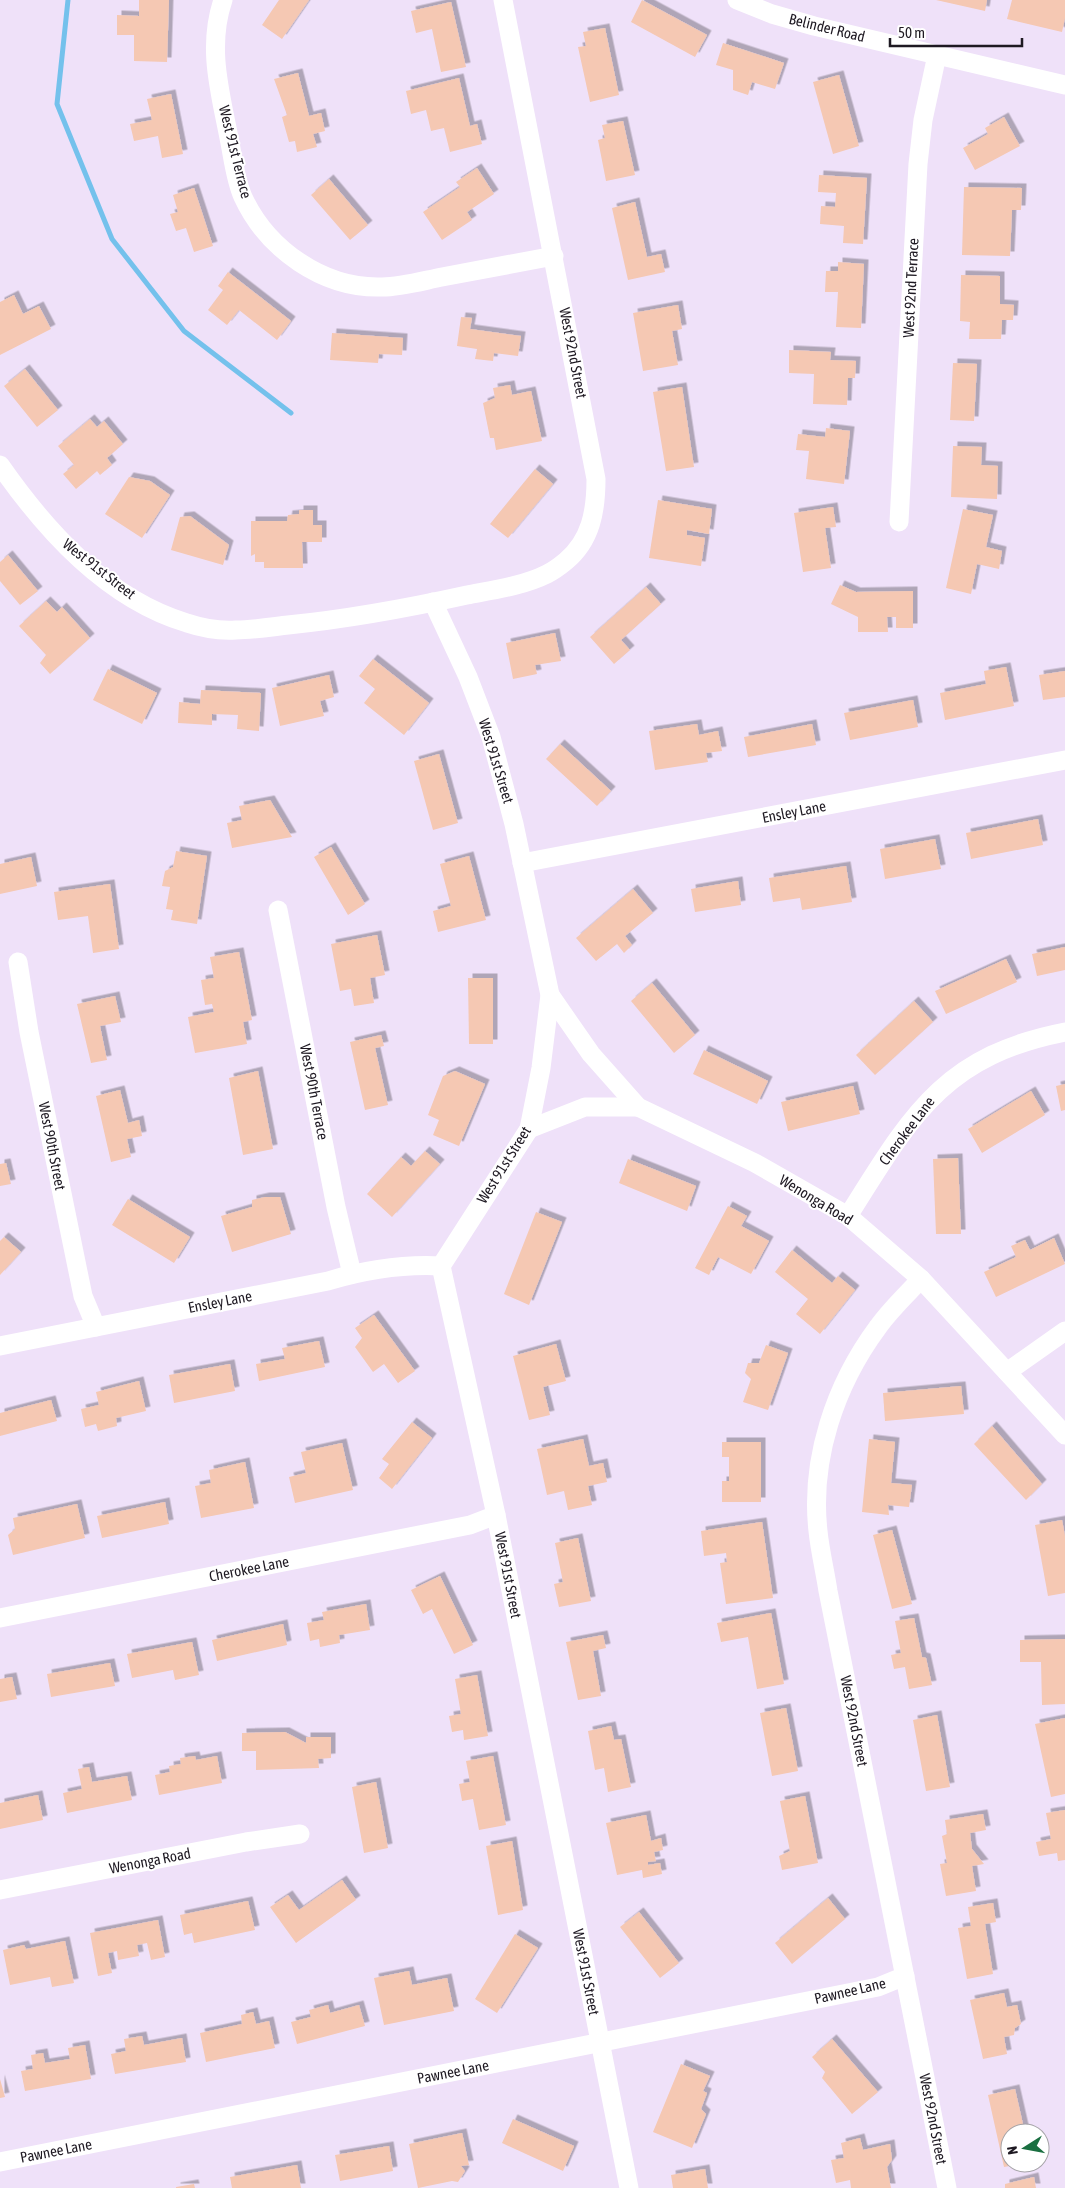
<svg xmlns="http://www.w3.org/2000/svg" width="1065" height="2188" font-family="'Asap Condensed',sans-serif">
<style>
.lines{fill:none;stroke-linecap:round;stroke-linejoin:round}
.stream{stroke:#74c1ec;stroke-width:5}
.building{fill:#f5c8b3;filter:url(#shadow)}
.street{stroke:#fff;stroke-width:19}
.labels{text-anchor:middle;stroke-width:4;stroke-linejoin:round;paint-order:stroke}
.street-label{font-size:15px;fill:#1e1922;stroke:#fff}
</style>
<defs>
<filter id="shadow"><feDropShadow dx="4.5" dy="-4.5" stdDeviation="0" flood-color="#0004"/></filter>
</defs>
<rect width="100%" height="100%" fill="#efe1f9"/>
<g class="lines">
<path class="stream" d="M68 0 57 104 112 239 184 331 291 413"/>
</g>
<g class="building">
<path d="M139 0H169L167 62 134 61V35H117V15L139 16Z"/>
<path d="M279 0H309L282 39 262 25Z"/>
<path d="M642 0 707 35 695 57 631 22Z"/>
<path d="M936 0H987L985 11Z"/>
<path d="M1012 0H1065V18L1062 32 1007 19Z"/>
<path d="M451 2 466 67 441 72 432 29 416 33 411 11Z"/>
<path d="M605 28 619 95 590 102 578 47 586 46 583 32Z"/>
<path d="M723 43 784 63 775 89 752 82 748 95 733 90V70L716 65Z"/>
<path d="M298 73 309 116 321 113 325 131 313 134 317 147 297 152 295 141 289 142 282 117 287 115 274 79Z"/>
<path d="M839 75 859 146 833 154 813 82Z"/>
<path d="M459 78 470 126 477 124 482 144 450 152 444 128 431 131 426 110 411 114 406 91Z"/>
<path d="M171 94 183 154 162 158 158 136 134 141 130 124 152 120 147 99Z"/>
<path d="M1004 117 1020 146 975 170 963 148 988 134 985 128Z"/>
<path d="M623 121 635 175 606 181 598 140 605 138 602 125Z"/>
<path d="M477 168 494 194 467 212 472 220 442 240 423 212 460 187 456 182Z"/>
<path d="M819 175 867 178 863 244 843 243 844 226 820 224 821 206 835 207 836 193 818 192Z"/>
<path d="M329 179 368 225 350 240 311 195Z"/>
<path d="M964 187 1022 188 1021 210H1012L1010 256 962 255Z"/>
<path d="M194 188 213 246 194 252 186 228 176 231 170 214 178 212 173 195Z"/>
<path d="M635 202 647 257 661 254 665 272 628 280 612 208Z"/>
<path d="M838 262 864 264 861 328 836 327 838 292H825L826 271H838Z"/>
<path d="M228 272 291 321 277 340 239 310 227 325 208 310 223 290 218 286Z"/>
<path d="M961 275 1000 276V304L1014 305 1013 320H1002L1001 339H969L970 322 960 321Z"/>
<path d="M14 295 23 314 39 306 51 329 0 355V302Z"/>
<path d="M678 305 682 329 672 331 678 365 643 371 633 313Z"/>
<path d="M461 317 472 318 470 329 521 336 518 356 494 353 493 361 475 359 477 349 457 346Z"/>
<path d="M332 333 403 338 402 355 379 354 378 363 330 360Z"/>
<path d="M789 350 831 352 830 360 856 361 855 378H848L847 405 813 404 814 374 789 373Z"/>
<path d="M953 363 977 364 974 421 950 420Z"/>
<path d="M25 369 58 410 37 427 4 386Z"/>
<path d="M510 385 512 395 531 391 542 441 496 450 494 438H490L483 403 495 398 493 388Z"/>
<path d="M682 387 694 467 666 471 653 392Z"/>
<path d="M90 419 97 427 104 421 123 444 107 458 112 465 100 475 97 471 76 489 63 474 74 465 58 446Z"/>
<path d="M826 428 850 431 844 484 806 479 809 451 796 450 798 434 825 437Z"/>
<path d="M953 446 982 447 981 465 998 466 997 499 951 497Z"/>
<path d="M535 469 553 484 508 538 490 524Z"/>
<path d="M129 477 150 481 170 495 142 538 105 514Z"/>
<path d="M658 500 712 509 709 534 687 530V535L705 538 701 566 649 558Z"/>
<path d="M833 507 836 527 825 528 831 568 803 572 794 513Z"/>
<path d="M963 509 993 515 986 547 1002 551 999 569 977 564 971 594 946 588Z"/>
<path d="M299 510H313V525H322V542H302L303 568H264V562H255V554L251 556V521H287L288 515 299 514Z"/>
<path d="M190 516 229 545 223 565 171 550 180 517Z"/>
<path d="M8 555 38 591 20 605 0 581V562Z"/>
<path d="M840 585 856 592 913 591V628H896V617H887L888 632H858V617L831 604Z"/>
<path d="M646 587 661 604 621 640 630 650 614 664 590 637Z"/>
<path d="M46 601 57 612 62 607 90 638 50 674 40 663 46 655 19 626Z"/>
<path d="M555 633 561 661 535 665 537 674 513 679 506 643Z"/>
<path d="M373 659 429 703 404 735 364 703 375 689 359 676Z"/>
<path d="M1006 667 1014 706 945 720 940 693 986 684 984 671Z"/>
<path d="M108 669 157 693 142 724 93 700Z"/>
<path d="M1065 671V697L1043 700 1039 675Z"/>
<path d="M329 675 334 697 320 701 324 716 280 726 272 688Z"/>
<path d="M201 690 261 693 259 731 237 729 238 715 212 714V725L178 723 179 702 200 704Z"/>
<path d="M913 700 918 727 850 740 844 713Z"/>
<path d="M697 724 699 735 718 731 722 751 706 753 708 762 655 770 649 731Z"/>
<path d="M812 724 816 745 748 757 744 737Z"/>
<path d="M560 744 611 791 597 806 546 759Z"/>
<path d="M439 754 458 823 433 830 414 761Z"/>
<path d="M270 800 292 837 232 848 227 823 242 820 239 806Z"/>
<path d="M1038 819 1043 845 971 859 966 833Z"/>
<path d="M935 839 941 869 885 879 880 849Z"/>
<path d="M331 847 365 904 348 915 314 857Z"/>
<path d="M176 851 207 856 197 924 171 920 173 910 166 909 170 887 162 886 165 871 173 867Z"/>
<path d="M469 856 486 920 438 932 433 911 451 906 440 864Z"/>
<path d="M31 857 37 886 0 894V864Z"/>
<path d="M846 866 852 902 802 910 800 898 773 902 769 878Z"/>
<path d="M738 881 741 905 695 912 691 889Z"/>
<path d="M110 884 119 949 93 953 88 916 58 920 54 892Z"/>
<path d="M633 889 653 913 625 936 632 945 624 953 617 944 596 961 576 938Z"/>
<path d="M377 935 385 975 370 978 374 1003 354 1006 351 989 340 991 331 944Z"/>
<path d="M1065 947V970L1037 976 1032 954Z"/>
<path d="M239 952 252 1020 243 1022 247 1044 195 1053 188 1017 214 1012 212 1004 205 1005 201 980 214 978 210 957Z"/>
<path d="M1006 959 1017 982 946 1014 935 991Z"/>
<path d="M468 978H493V1044H469Z"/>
<path d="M652 983 695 1035 674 1053 631 1001Z"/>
<path d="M115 996 121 1022 100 1026 107 1060 91 1063 77 1004Z"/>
<path d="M914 1001 933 1022 875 1075 856 1055Z"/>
<path d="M381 1035 384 1046 375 1048 388 1105 365 1110 350 1042Z"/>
<path d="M704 1050 768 1081 757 1104 693 1074Z"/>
<path d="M258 1071 273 1149 243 1155 229 1078Z"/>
<path d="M455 1071 485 1084 459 1146 433 1135 439 1120 428 1115 443 1076Z"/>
<path d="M1065 1084V1110L1061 1111 1056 1086Z"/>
<path d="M853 1086 860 1114 788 1131 781 1102Z"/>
<path d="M120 1090 128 1123 139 1120 142 1136 127 1139 131 1157 111 1162 96 1096Z"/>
<path d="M1031 1091 1045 1115 982 1153 968 1129Z"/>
<path d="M425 1151 440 1164 392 1217 367 1194 401 1157 411 1166Z"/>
<path d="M958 1158 961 1234H936L933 1159Z"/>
<path d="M628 1159 696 1186 687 1211 619 1183Z"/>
<path d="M6 1163 11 1184 0 1186V1164Z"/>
<path d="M265 1197H280L291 1234 232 1252 221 1216 252 1207V1200Z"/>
<path d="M128 1199 190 1237 174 1263 112 1225Z"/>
<path d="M728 1206 747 1216 741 1226 769 1241 751 1274 718 1257 709 1275 695 1268Z"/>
<path d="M536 1212 562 1222 529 1305 504 1294Z"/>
<path d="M4 1237 21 1252 0 1275V1241Z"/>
<path d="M1054 1238 1065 1264 996 1297 984 1272 1016 1257 1011 1246 1025 1240 1030 1250Z"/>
<path d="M792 1250 832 1283 838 1276 855 1290 820 1334 796 1314 808 1299 775 1272Z"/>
<path d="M374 1315 415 1371 398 1383 384 1364 373 1372 355 1347 362 1338 355 1328Z"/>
<path d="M319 1341 325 1367 259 1381 256 1364 285 1359 282 1348Z"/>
<path d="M556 1344 566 1381 543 1387 550 1415 529 1420 513 1356Z"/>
<path d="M766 1345 788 1353 768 1410 743 1402 751 1379 745 1373 748 1363H759Z"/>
<path d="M230 1364 235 1391 174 1403 169 1375Z"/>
<path d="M139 1381 146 1411 116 1418 117 1426 98 1431 96 1424 85 1427 81 1409 99 1405 96 1392Z"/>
<path d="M961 1386 964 1414 885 1421 883 1393Z"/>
<path d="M51 1400 57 1421 0 1436V1413Z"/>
<path d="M412 1422 432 1438 392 1489 379 1478 389 1464 382 1459Z"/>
<path d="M992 1426 1042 1484 1026 1500 974 1444Z"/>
<path d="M583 1439 589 1466 603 1463 607 1482 588 1486 592 1505 568 1510 564 1491 547 1495 537 1449Z"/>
<path d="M869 1439 895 1442 891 1483 912 1485 909 1507 888 1505 889 1515 862 1512Z"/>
<path d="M722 1442H761V1502H722V1481H729V1457H722Z"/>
<path d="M342 1443 353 1490 295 1503 289 1477 306 1473 301 1452Z"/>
<path d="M245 1462 254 1508 201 1518 195 1486 211 1483 209 1470Z"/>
<path d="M165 1502 169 1524 102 1538 97 1516Z"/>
<path d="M77 1504 85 1538 13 1555 8 1535 15 1529 13 1518Z"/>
<path d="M1062 1520 1065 1536V1593L1048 1596 1035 1525Z"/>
<path d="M762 1522 773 1598 726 1604 720 1563 727 1562 726 1553 704 1556 701 1531Z"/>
<path d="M892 1530 912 1604 892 1609 873 1535Z"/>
<path d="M578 1538 591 1601 559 1607 554 1584 563 1582 555 1543Z"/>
<path d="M440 1576 473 1645 454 1654 432 1609 423 1614 411 1590Z"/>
<path d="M366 1604 370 1630 339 1635 340 1643 320 1647 319 1639 310 1641 307 1623 324 1620 322 1612Z"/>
<path d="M771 1613 784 1684 757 1689 748 1637 721 1642 717 1623Z"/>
<path d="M914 1618 922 1657 926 1658 932 1685 909 1689 905 1667 894 1669 891 1655 901 1653 895 1621Z"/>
<path d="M283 1624 287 1645 217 1661 212 1640Z"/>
<path d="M603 1635 606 1648 593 1651 601 1696 578 1700 566 1642Z"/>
<path d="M1065 1639V1704L1042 1705 1041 1662H1020V1640Z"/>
<path d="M192 1642 199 1675 175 1680 173 1670 132 1678 127 1654Z"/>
<path d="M110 1663 115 1686 51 1697 47 1674Z"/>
<path d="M477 1675 488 1736 464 1740 463 1730 452 1732 449 1716 461 1714 455 1679Z"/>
<path d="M12 1677 17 1699 0 1702V1679Z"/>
<path d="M786 1708 798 1771 772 1776 760 1713Z"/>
<path d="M937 1715 950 1787 926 1791 913 1720Z"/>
<path d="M1065 1718V1794L1051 1797 1035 1724Z"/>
<path d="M611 1726 614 1740 621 1739 631 1787 608 1792 604 1768 595 1770 588 1731Z"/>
<path d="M285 1732 306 1743V1737H331V1758L318 1759 319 1768 256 1770V1751H242V1733Z"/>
<path d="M195 1756 196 1760 217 1756 222 1783 159 1795 155 1775 170 1772 169 1766 181 1764 180 1758Z"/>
<path d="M493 1756 506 1825 479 1830 473 1799 462 1801 459 1784 470 1782 466 1761Z"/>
<path d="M89 1767 92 1782 127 1776 132 1800 67 1813 63 1793 82 1789 78 1769Z"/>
<path d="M376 1782 388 1848 364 1853 352 1787Z"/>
<path d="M38 1795 43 1820 0 1829V1803Z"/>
<path d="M805 1796 818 1863 782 1870 779 1856 790 1851 780 1801Z"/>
<path d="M1065 1810V1860L1058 1861 1057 1853 1039 1856 1036 1842 1051 1839 1046 1813Z"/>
<path d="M983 1814 986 1830 970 1833 972 1849 984 1864 972 1866 976 1891 946 1896 940 1864 947 1863 942 1836 947 1834 945 1820Z"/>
<path d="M646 1815 651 1841 661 1838 663 1850 654 1852 656 1861 648 1862V1865L660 1863 662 1874 643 1878 642 1870 617 1875 606 1823Z"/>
<path d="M512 1841 523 1910 498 1915 486 1846Z"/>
<path d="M342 1880 356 1900 296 1943 270 1907 288 1895 299 1910Z"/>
<path d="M828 1898 845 1919 792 1964 775 1943Z"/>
<path d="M248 1901 255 1930 194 1943 192 1933 184 1935 180 1915Z"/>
<path d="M993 1903 996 1922 985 1924 993 1974 967 1979 958 1928 971 1926 968 1907Z"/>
<path d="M639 1912 679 1963 660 1978 620 1927Z"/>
<path d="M158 1920 165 1957 151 1960 147 1943 137 1945 139 1956 118 1960 117 1951 108 1953 112 1973 98 1976 90 1933Z"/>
<path d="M515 1934 538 1948 497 2013 475 1999Z"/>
<path d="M65 1941 74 1983 52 1987 50 1977 10 1985 3 1950 24 1945 26 1949Z"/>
<path d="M409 1971 412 1985 447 1978 454 2011 384 2025 374 1978Z"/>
<path d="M1004 1993 1007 2007 1017 2005 1021 2024 1015 2028 1014 2035 1004 2037 1007 2054 983 2059 970 2000Z"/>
<path d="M328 2005 330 2013 359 2005 365 2026 297 2044 291 2022 311 2017 309 2010Z"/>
<path d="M253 2012 256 2024 269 2021 275 2048 206 2062 200 2033 242 2024 241 2015Z"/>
<path d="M142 2036 144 2045 182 2038 186 2062 115 2074 111 2054 126 2051 124 2039Z"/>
<path d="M832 2039 878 2092 852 2114 822 2078 825 2072 812 2057Z"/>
<path d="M85 2045 91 2079 25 2091 21 2071 33 2069 31 2055 43 2053 45 2063 70 2059 68 2048Z"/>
<path d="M681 2064 710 2076 703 2091 707 2093 701 2109 706 2114 692 2148 653 2132Z"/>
<path d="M0 2079 5 2097 0 2098Z"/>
<path d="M1015 2089 1025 2133H1010V2163L1021 2164 1004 2167 988 2095Z"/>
<path d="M513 2119 574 2146 563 2171 502 2143Z"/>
<path d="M462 2133 469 2165 461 2166 465 2171 458 2182 452 2181 418 2188 409 2144Z"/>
<path d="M860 2138 863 2150 890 2144 892 2160 887 2167 891 2188H851L850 2180 836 2183 831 2160 844 2158 841 2143Z"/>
<path d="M389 2146 393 2171 340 2181 335 2155Z"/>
<path d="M297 2165 301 2188H232L230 2177Z"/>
<path d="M705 2169 708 2188H673L671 2175Z"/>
<path d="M1034 2177 1036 2188H1005V2184Z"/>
<path d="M194 2184 195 2188H176V2187Z"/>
</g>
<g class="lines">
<g class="street">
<path d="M223 0C207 47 220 91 229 138 233 157 235 179 243 197 267 249 323 289 382 287 401 287 422 281 442 277 479 270 516 263 554 256"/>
<path d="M737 0 772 14 814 26 1065 85"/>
<path d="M0 465C46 531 107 599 187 623 202 628 220 631 236 630 253 630 271 627 288 625 348 619 408 608 467 595 493 590 523 586 547 574 553 571 560 566 566 561 591 540 596 511 596 479L503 0"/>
<path d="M899 522 918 164 923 120 937 55"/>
<path d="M433 602 468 677 491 737 514 824 550 995 541 1068 529 1129 441 1266 496 1515 629 2188"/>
<path d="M522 863 1065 760"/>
<path d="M278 910 336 1207 352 1274"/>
<path d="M18 962 29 1032 83 1296 96 1327"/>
<path d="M550 995 591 1054 638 1107 755 1163 848 1216 921 1279 1065 1435"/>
<path d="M529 1129 585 1107H638"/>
<path d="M848 1216C910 1118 942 1056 1065 1032"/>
<path d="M921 1279C906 1295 890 1310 878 1327 835 1385 810 1459 818 1531 820 1551 825 1571 828 1591L947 2188"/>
<path d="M0 1346 328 1281C365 1270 403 1264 441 1266"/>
<path d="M1007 1372 1065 1331"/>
<path d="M0 1618 470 1525 496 1515"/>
<path d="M0 1890 246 1842 300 1834"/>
<path d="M0 2162 878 1987 905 1976"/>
</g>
</g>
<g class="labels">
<g class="street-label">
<text transform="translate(827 28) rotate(14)" y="5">Belinder Road</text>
<text transform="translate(235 152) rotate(76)" y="5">West 91st Terrace</text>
<text transform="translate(911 288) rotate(-87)" y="5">West 92nd Terrace</text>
<text transform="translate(573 353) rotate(79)" y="5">West 92nd Street</text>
<text transform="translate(99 569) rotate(38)" y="5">West 91st Street</text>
<text transform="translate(496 761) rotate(73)" y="5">West 91st Street</text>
<text transform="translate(794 812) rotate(-11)" y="5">Ensley Lane</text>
<text transform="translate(314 1092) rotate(79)" y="5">West 90th Terrace</text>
<text transform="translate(907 1131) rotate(-53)" y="5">Cherokee Lane</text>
<text transform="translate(52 1146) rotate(79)" y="5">West 90th Street</text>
<text transform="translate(504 1165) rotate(-58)" y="5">West 91st Street</text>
<text transform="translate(816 1200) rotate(31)" y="5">Wenonga Road</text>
<text transform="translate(220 1302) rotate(-11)" y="5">Ensley Lane</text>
<text transform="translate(249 1569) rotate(-11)" y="5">Cherokee Lane</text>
<text transform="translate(508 1575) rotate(79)" y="5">West 91st Street</text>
<text transform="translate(854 1721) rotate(79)" y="5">West 92nd Street</text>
<text transform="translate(150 1861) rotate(-11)" y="5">Wenonga Road</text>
<text transform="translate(586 1972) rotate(79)" y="5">West 91st Street</text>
<text transform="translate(850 1991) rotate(-13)" y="5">Pawnee Lane</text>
<text transform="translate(453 2072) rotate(-11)" y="5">Pawnee Lane</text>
<text transform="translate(933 2119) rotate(79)" y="5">West 92nd Street</text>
<text transform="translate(56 2151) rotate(-11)" y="5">Pawnee Lane</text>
</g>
</g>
<g transform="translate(1025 2148) rotate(259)"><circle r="24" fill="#ffffff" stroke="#a5a3a7"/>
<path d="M0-4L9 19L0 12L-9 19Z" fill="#1a6f41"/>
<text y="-8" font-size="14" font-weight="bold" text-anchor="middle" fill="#1e1922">N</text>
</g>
<path d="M890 38v8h132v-8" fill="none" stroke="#1e1922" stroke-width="2.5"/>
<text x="898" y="38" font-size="15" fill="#1e1922" stroke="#ffffff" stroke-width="4" paint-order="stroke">50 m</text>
</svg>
